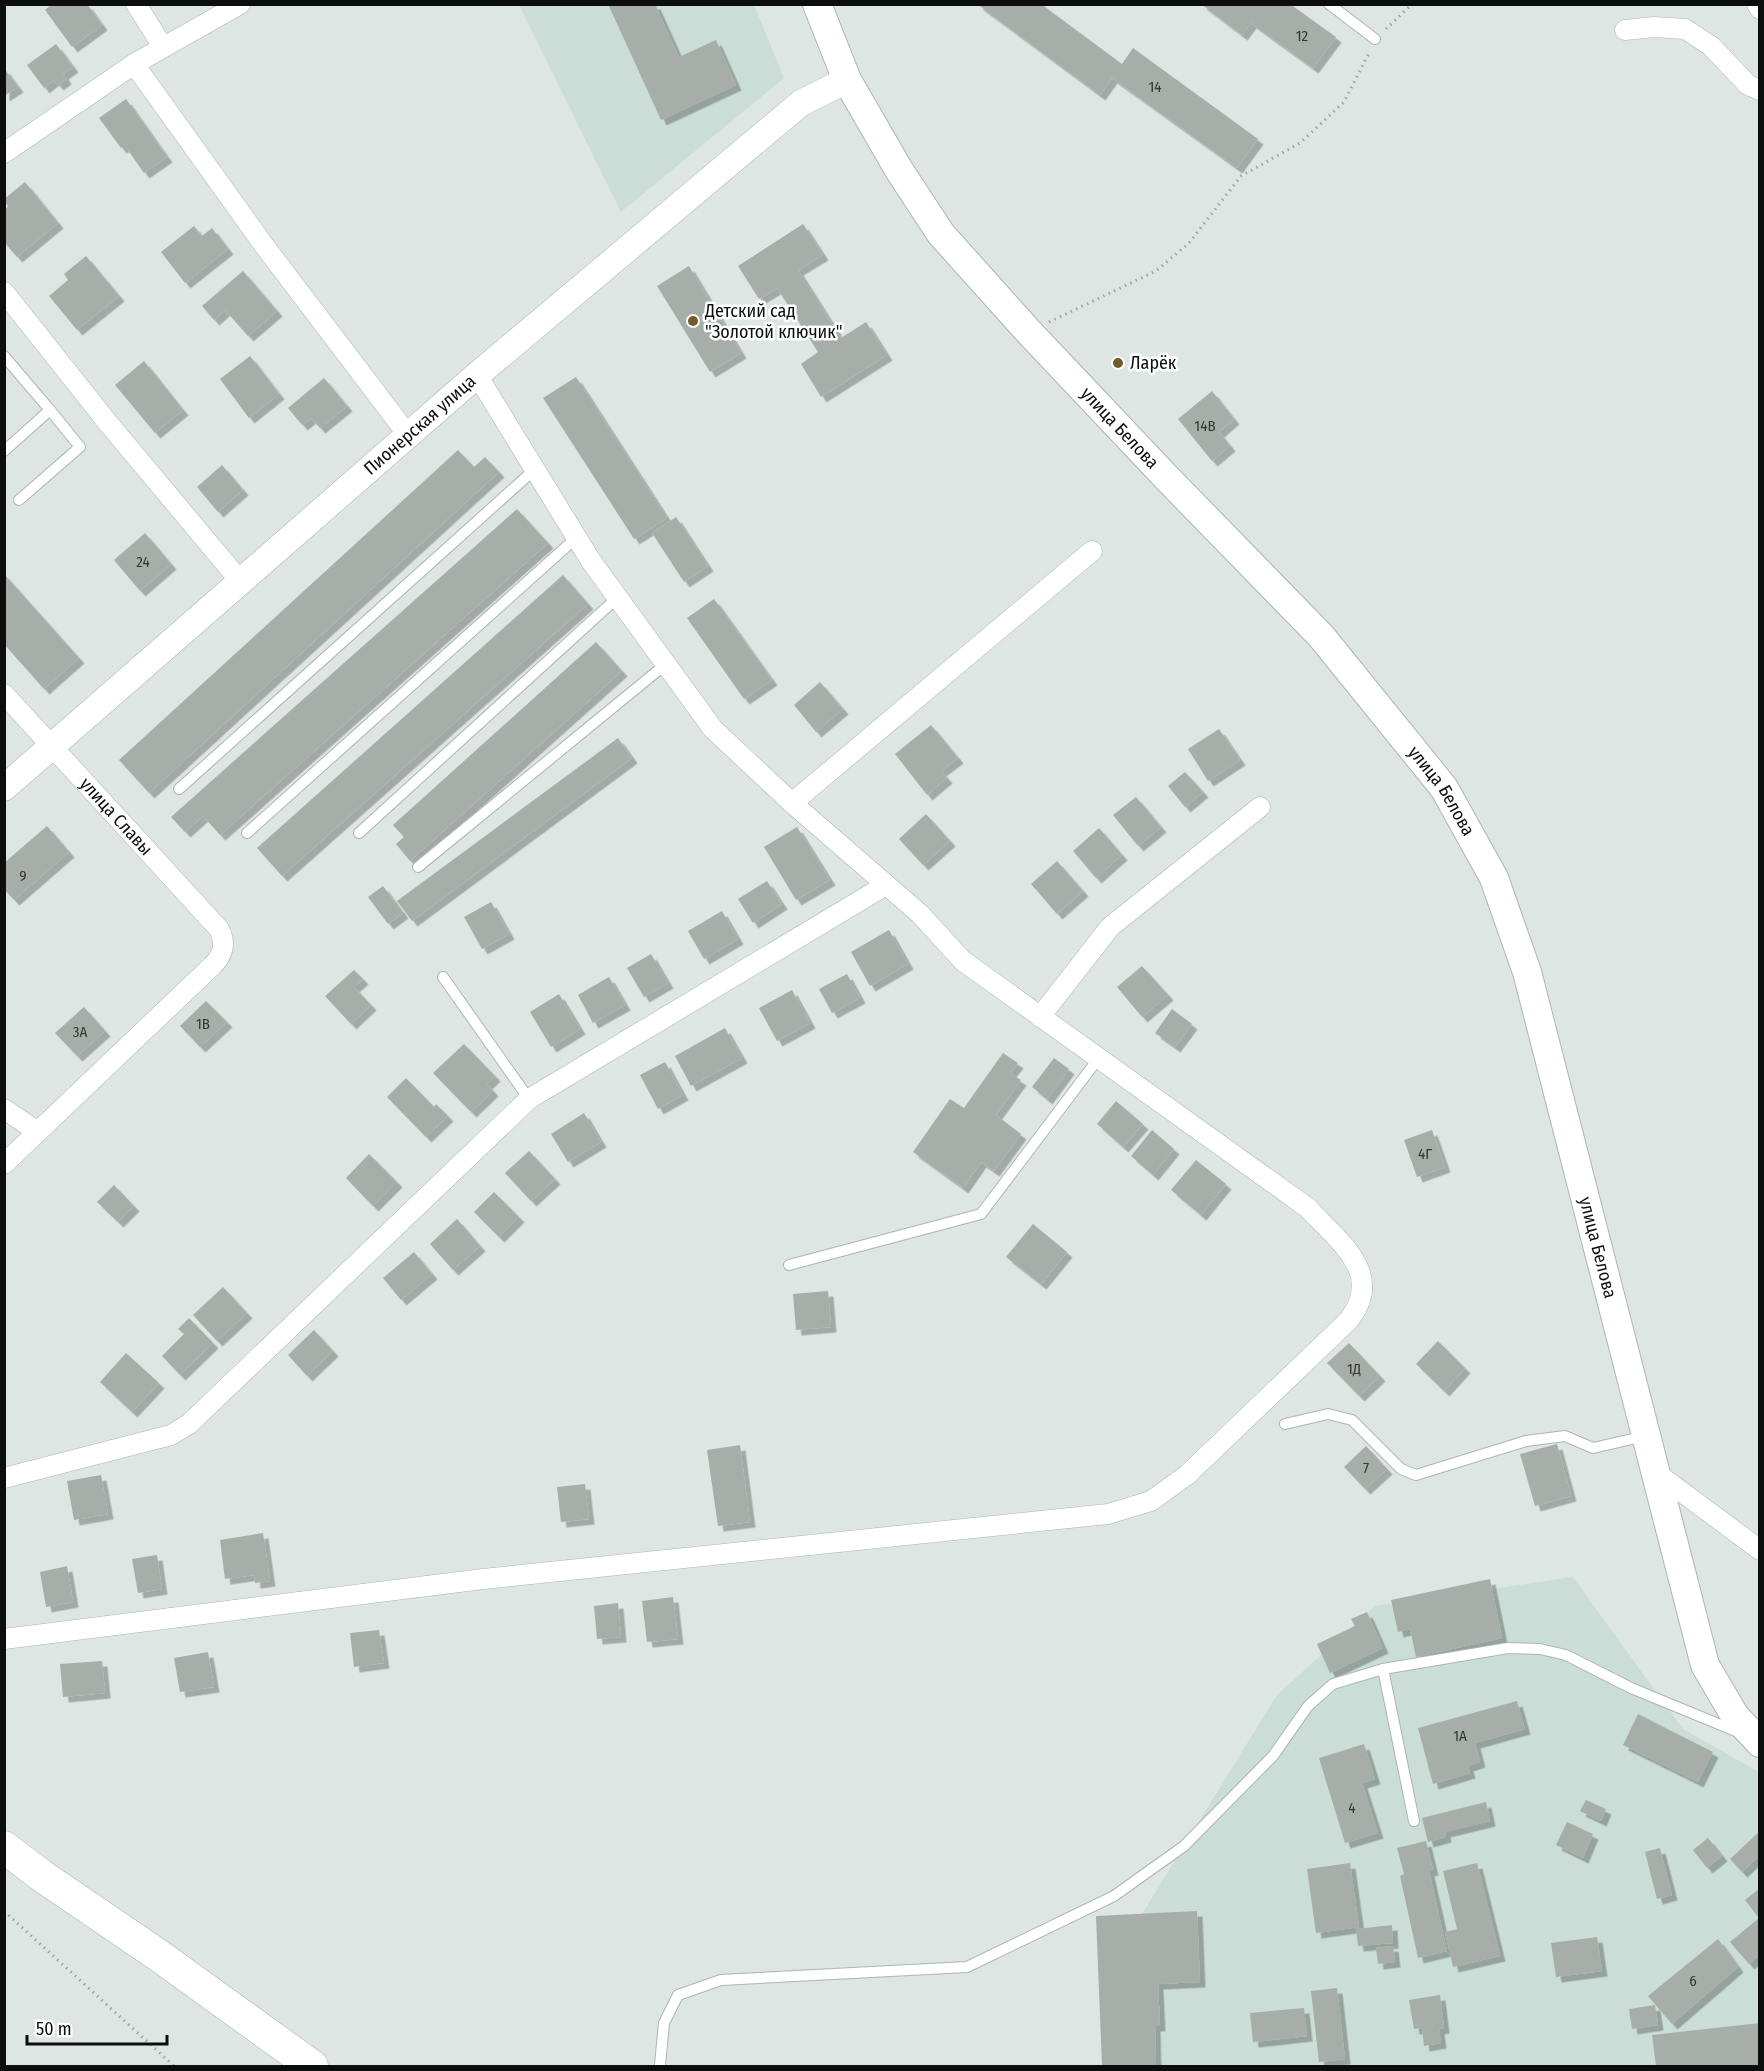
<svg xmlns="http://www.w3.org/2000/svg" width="1764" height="2071" font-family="'Fira Sans Condensed',sans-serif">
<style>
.built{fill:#cbddd7}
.building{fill:#a7aea9;filter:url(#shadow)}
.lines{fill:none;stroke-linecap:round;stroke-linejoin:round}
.service-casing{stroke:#acb5b2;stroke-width:12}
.minor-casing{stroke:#acb5b2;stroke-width:21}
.tertiary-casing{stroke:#acb5b2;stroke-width:27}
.secondary-casing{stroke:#acb5b2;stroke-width:30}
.primary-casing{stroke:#acb5b2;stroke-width:33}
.path{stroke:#9da5a2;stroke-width:3;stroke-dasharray:1.5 4.5;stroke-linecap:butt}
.service{stroke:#fff;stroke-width:10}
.minor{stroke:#fff;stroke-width:20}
.tertiary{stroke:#fff;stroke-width:26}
.secondary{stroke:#fff;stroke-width:28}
.primary{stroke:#fff;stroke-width:32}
.poi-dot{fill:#735c2c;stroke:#fff;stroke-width:2}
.labels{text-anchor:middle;stroke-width:5;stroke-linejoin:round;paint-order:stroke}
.number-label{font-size:15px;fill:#323634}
.poi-label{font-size:18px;fill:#0b0e0d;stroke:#fff;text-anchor:start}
.street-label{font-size:18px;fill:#0b0e0d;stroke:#fff}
</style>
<defs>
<filter id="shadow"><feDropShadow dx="5.5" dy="5.5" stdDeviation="0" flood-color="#0004"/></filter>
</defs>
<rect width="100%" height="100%" fill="#dde6e3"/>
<g class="built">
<path d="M519 5H754L784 78 621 212Z"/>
<path d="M1573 1577 1683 1729 1759 1772V2066H1134L1142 1914 1277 1695 1375 1606Z"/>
</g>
<g class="building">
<path d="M52 4H87L102 25 72 47 45 10Z"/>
<path d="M608 4H655L679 57 716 40 736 85 661 120Z"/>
<path d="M977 4H1041L1122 64 1133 48 1258 139 1237 168 1112 78 1100 95Z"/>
<path d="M1201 4H1290L1336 37 1313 68 1251 23 1242 35Z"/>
<path d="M56 44 73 67 63 74 66 79 58 85 54 80 44 88 27 65Z"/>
<path d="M4 68 18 87 4 96Z"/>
<path d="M126 99 167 157 144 173 125 146 121 148 99 118Z"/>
<path d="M25 182 58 223 17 257 4 242V209L8 207 4 199Z"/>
<path d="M803 224 823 255 798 270 841 338 866 322 887 355 821 397 801 364 818 352 777 288 759 299 738 266Z"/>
<path d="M194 226 202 236 212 228 228 249 185 283 161 252Z"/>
<path d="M86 256 119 296 77 330 49 296 68 280 64 274Z"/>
<path d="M689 266 741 353 710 372 657 286Z"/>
<path d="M243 271 277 311 248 336 225 310 214 320 202 306Z"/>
<path d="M250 356 279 394 249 418 220 379Z"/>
<path d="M144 361 183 410 155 433 115 385Z"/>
<path d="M576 377 667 518 634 539 543 398Z"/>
<path d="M324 378 347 406 320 428 311 418 302 425 288 408Z"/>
<path d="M1212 391 1234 419 1219 432 1230 446 1212 461 1178 419Z"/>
<path d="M458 450 474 467 485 457 499 472 149 793 119 760Z"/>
<path d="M222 465 243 490 218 512 197 487Z"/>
<path d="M517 509 548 543 220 835 203 816 185 832 171 817Z"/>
<path d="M676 517 708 566 684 582 652 533Z"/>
<path d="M145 533 171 564 140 591 114 560Z"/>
<path d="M4 574 79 658 44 689 4 644Z"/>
<path d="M563 575 588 604 282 876 257 848Z"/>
<path d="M714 599 772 680 744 699 687 618Z"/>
<path d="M596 642 622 671 410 861 396 844 404 837 393 825Z"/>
<path d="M820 682 843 709 816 732 794 705Z"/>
<path d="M931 725 958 758 941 771 947 778 927 795 895 754Z"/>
<path d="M1219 729 1240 760 1208 781 1188 749Z"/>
<path d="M618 738 632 758 412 921 397 901Z"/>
<path d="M1185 772 1203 792 1185 807 1168 786Z"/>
<path d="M1136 797 1161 827 1138 846 1113 815Z"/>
<path d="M926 814 950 841 923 865 899 839Z"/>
<path d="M47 826 69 852 14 900 4 889V863Z"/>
<path d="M797 827 830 880 796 900 764 847Z"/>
<path d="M1099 828 1122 855 1096 878 1073 851Z"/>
<path d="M1057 861 1083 891 1057 914 1031 884Z"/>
<path d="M767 881 782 904 753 923 738 899Z"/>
<path d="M383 886 403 913 388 924 368 897Z"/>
<path d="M491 902 509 934 482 949 464 917Z"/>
<path d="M722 911 738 939 704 959 688 931Z"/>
<path d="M889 930 908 964 870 986 851 952Z"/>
<path d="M651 954 668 983 644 997 627 968Z"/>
<path d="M1142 966 1168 995 1142 1017 1117 987Z"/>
<path d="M354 970 363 979 354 987 371 1005 351 1024 325 996Z"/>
<path d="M847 974 860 998 832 1013 819 989Z"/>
<path d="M609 977 625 1005 593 1023 578 995Z"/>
<path d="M792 990 810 1023 777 1041 759 1008Z"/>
<path d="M559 994 580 1029 551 1047 530 1012Z"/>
<path d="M206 1001 227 1022 200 1047 180 1026Z"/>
<path d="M84 1007 105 1031 77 1056 55 1033Z"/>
<path d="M1172 1009 1192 1024 1175 1047 1155 1033Z"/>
<path d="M725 1028 742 1058 691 1086 675 1056Z"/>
<path d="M464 1044 495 1076 487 1084 493 1091 471 1112 433 1073Z"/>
<path d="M1003 1053 1018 1063 1010 1073 1021 1080 996 1115 1021 1134 994 1171 981 1162 963 1188 913 1152 950 1099 964 1108Z"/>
<path d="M1054 1058 1069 1069 1047 1099 1032 1087Z"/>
<path d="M665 1062 683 1095 658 1109 640 1075Z"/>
<path d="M406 1078 434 1107 436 1104 448 1116 426 1137 387 1097Z"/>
<path d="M1116 1101 1143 1124 1123 1147 1097 1124Z"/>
<path d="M584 1113 601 1142 568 1162 551 1134Z"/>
<path d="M1152 1130 1174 1149 1153 1175 1131 1156Z"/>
<path d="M1432 1130 1445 1167 1417 1177 1404 1140Z"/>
<path d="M529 1151 555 1179 531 1201 505 1173Z"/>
<path d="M369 1154 397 1182 373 1206 346 1178Z"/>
<path d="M1196 1160 1226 1184 1201 1215 1171 1190Z"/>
<path d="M114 1185 134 1206 118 1222 97 1202Z"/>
<path d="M494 1192 519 1217 499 1237 474 1212Z"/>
<path d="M457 1219 480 1246 453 1270 430 1244Z"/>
<path d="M1033 1224 1067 1252 1041 1284 1006 1257Z"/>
<path d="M414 1252 432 1274 401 1300 383 1278Z"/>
<path d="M223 1287 247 1313 217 1341 193 1315Z"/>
<path d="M828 1291 831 1327 796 1330 793 1294Z"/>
<path d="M189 1318 213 1343 180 1375 162 1356 184 1334 178 1329Z"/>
<path d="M314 1330 333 1351 307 1376 288 1355Z"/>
<path d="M1438 1341 1465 1368 1444 1391 1416 1364Z"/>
<path d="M1349 1343 1380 1376 1359 1396 1327 1363Z"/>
<path d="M126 1353 159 1383 132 1412 100 1382Z"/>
<path d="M1557 1444 1571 1496 1535 1506 1520 1454Z"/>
<path d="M740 1445 750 1522 718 1526 707 1450Z"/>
<path d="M1366 1446 1387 1469 1365 1489 1344 1467Z"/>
<path d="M101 1475 108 1514 74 1520 67 1481Z"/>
<path d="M585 1484 589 1519 561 1522 557 1487Z"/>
<path d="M263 1533 270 1581 255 1583 254 1575 225 1579 220 1540Z"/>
<path d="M157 1555 162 1589 138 1593 132 1559Z"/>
<path d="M67 1566 73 1602 46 1607 40 1572Z"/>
<path d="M1490 1579 1502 1638 1416 1657 1410 1629 1398 1632 1391 1600Z"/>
<path d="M673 1597 678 1639 647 1642 642 1601Z"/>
<path d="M618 1603 621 1637 597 1639 594 1606Z"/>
<path d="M1367 1612 1383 1648 1330 1673 1317 1644 1355 1626 1351 1619Z"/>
<path d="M379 1630 384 1663 354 1667 350 1633Z"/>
<path d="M208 1652 214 1687 180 1692 174 1658Z"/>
<path d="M102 1661 105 1693 63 1697 60 1664Z"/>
<path d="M1517 1701 1525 1729 1475 1743 1480 1762 1468 1766 1470 1773 1433 1784 1418 1728Z"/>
<path d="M1638 1714 1713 1752 1698 1782 1623 1745Z"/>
<path d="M1364 1744 1375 1779 1362 1783 1378 1833 1345 1843 1319 1758Z"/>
<path d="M1586 1800 1606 1809 1601 1821 1580 1811Z"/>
<path d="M1486 1802 1490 1821 1445 1832 1446 1837 1428 1842 1422 1818Z"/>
<path d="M1567 1822 1593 1834 1583 1858 1556 1845Z"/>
<path d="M1760 1831V1855L1742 1872 1730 1859Z"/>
<path d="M1708 1838 1722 1856 1707 1868 1693 1850Z"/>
<path d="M1426 1841 1433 1870 1429 1871 1447 1951 1418 1958 1400 1876 1404 1874 1397 1848Z"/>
<path d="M1660 1848 1672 1895 1657 1899 1645 1852Z"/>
<path d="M1350 1863 1359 1927 1316 1933 1307 1869Z"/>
<path d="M1477 1863 1500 1956 1453 1967 1445 1932 1457 1929 1443 1871Z"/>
<path d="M1760 1888V1955L1749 1964 1730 1942 1759 1918 1745 1900Z"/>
<path d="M1197 1911 1200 1982 1158 1984 1160 2026H1155L1156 2066H1102L1096 1916Z"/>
<path d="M1392 1925 1393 1943 1358 1946 1356 1929Z"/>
<path d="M1597 1937 1602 1971 1556 1977 1551 1943Z"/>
<path d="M1718 1939 1738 1967 1672 2024 1648 1996Z"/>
<path d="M1393 1946 1395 1962 1378 1964 1376 1948Z"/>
<path d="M1337 1988 1345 2059 1319 2062 1311 1991Z"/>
<path d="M1440 1995 1444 2028 1439 2029 1441 2043 1424 2046 1422 2028 1414 2029 1409 2000Z"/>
<path d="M1655 2005 1658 2025 1632 2029 1629 2009Z"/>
<path d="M1304 2008 1307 2036 1253 2042 1250 2013Z"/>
<path d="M1760 2023V2066H1656L1652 2035Z"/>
</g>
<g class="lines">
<g class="service-casing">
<g id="service">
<path d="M1329 4 1375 39"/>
<path d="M4 356 50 410 4 451"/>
<path d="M19 500 80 447 50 410"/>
<path d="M179 789 534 470"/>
<path d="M247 833 576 538"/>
<path d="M359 833 617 598"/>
<path d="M418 867 666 664"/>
<path d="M443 977 529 1099"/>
<path d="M789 1265 981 1214 1098 1059"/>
<path d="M1285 1424 1328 1414 1352 1420 1401 1469 1416 1475 1526 1441 1565 1436 1593 1448 1645 1436"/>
<path d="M1414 1821 1383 1669 1508 1648 1540 1649 1566 1655 1631 1688 1738 1732"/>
<path d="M660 2065 664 2023 678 1995 721 1980 967 1967 1114 1896 1184 1846 1273 1756 1308 1706 1333 1684 1383 1669"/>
</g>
</g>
<g class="minor-casing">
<g id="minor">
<path d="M136 4 163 47"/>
<path d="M1757 4 1760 9"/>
<path d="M1625 30 1654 27 1685 29 1711 46 1748 85 1760 90"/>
<path d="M134 64 263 244 408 435"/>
<path d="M4 153 134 64 240 4"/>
<path d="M4 292 108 423 241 582"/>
<path id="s1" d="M4 694 219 929C226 943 224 954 213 965L4 1164"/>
<path d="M792 803 1092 551"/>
<path d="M1040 1017 1110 927 1260 807"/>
<path d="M4 1109 38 1132"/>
<path d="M1655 1472 1760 1550"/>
<path d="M4 1478 171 1435 189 1424 529 1099 886 885"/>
<path d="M4 1639 483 1579 1108 1514 1151 1501 1187 1475 1348 1321C1386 1274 1339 1242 1308 1208L963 961 920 914 792 803 713 729 591 561 477 375"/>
</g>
</g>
<g class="tertiary-casing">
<g id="tertiary">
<path id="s2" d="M4 788 477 375 801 103 847 80"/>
</g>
</g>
<g class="secondary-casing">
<g id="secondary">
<path id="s3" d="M817 4 847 80 899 170 941 234 1028 331 1166 477 1321 636 1444 788 1494 878 1527 972 1705 1665 1735 1716 1760 1743"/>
</g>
</g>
<g class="primary-casing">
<path id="primary" d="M4 1847 42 1876 158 1955 312 2066"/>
</g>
<g class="path">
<path d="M1386 29 1412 4"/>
<path d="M1049 322 1156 271 1189 243 1241 176 1300 143 1344 102 1370 51"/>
<path d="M4 1911 174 2066"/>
</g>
<use href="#service" class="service"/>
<use href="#minor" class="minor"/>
<use href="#tertiary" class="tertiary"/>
<use href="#secondary" class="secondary"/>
<use href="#primary" class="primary"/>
</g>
<g class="poi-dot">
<circle cx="693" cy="321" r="6"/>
<circle cx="1118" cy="363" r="6"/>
</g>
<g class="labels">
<g class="number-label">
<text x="1302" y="41">12</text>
<text x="1155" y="92">14</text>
<text x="1205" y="431">14В</text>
<text x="143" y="567">24</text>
<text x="23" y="881">9</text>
<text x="203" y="1029">1В</text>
<text x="80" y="1037">3А</text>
<text x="1425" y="1159">4Г</text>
<text x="1354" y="1374">1Д</text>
<text x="1366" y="1473">7</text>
<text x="1460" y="1741">1А</text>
<text x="1352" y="1813">4</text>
<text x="1693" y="1986">6</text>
</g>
<g class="poi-label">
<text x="705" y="317">Детский сад<tspan x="705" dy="21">"Золотой ключик"</tspan></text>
<text x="1130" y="369">Ларёк</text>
</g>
<g class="street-label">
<text dy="6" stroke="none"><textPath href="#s2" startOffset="552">Пионерская улица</textPath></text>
<text dy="6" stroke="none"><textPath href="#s3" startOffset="526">улица Белова</textPath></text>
<text dy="6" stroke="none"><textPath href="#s3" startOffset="1012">улица Белова</textPath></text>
<text dy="6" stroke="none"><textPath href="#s1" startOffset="166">улица Славы</textPath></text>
<text dy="6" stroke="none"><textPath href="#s3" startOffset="1498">улица Белова</textPath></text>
</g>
</g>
<rect width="1764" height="2071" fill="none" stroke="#0b0e0d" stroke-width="12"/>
<path d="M27 2035v9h140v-9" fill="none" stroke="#0b0e0d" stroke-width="3"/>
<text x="36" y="2035" font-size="18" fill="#0b0e0d" stroke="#ffffff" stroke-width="4.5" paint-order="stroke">50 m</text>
</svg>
